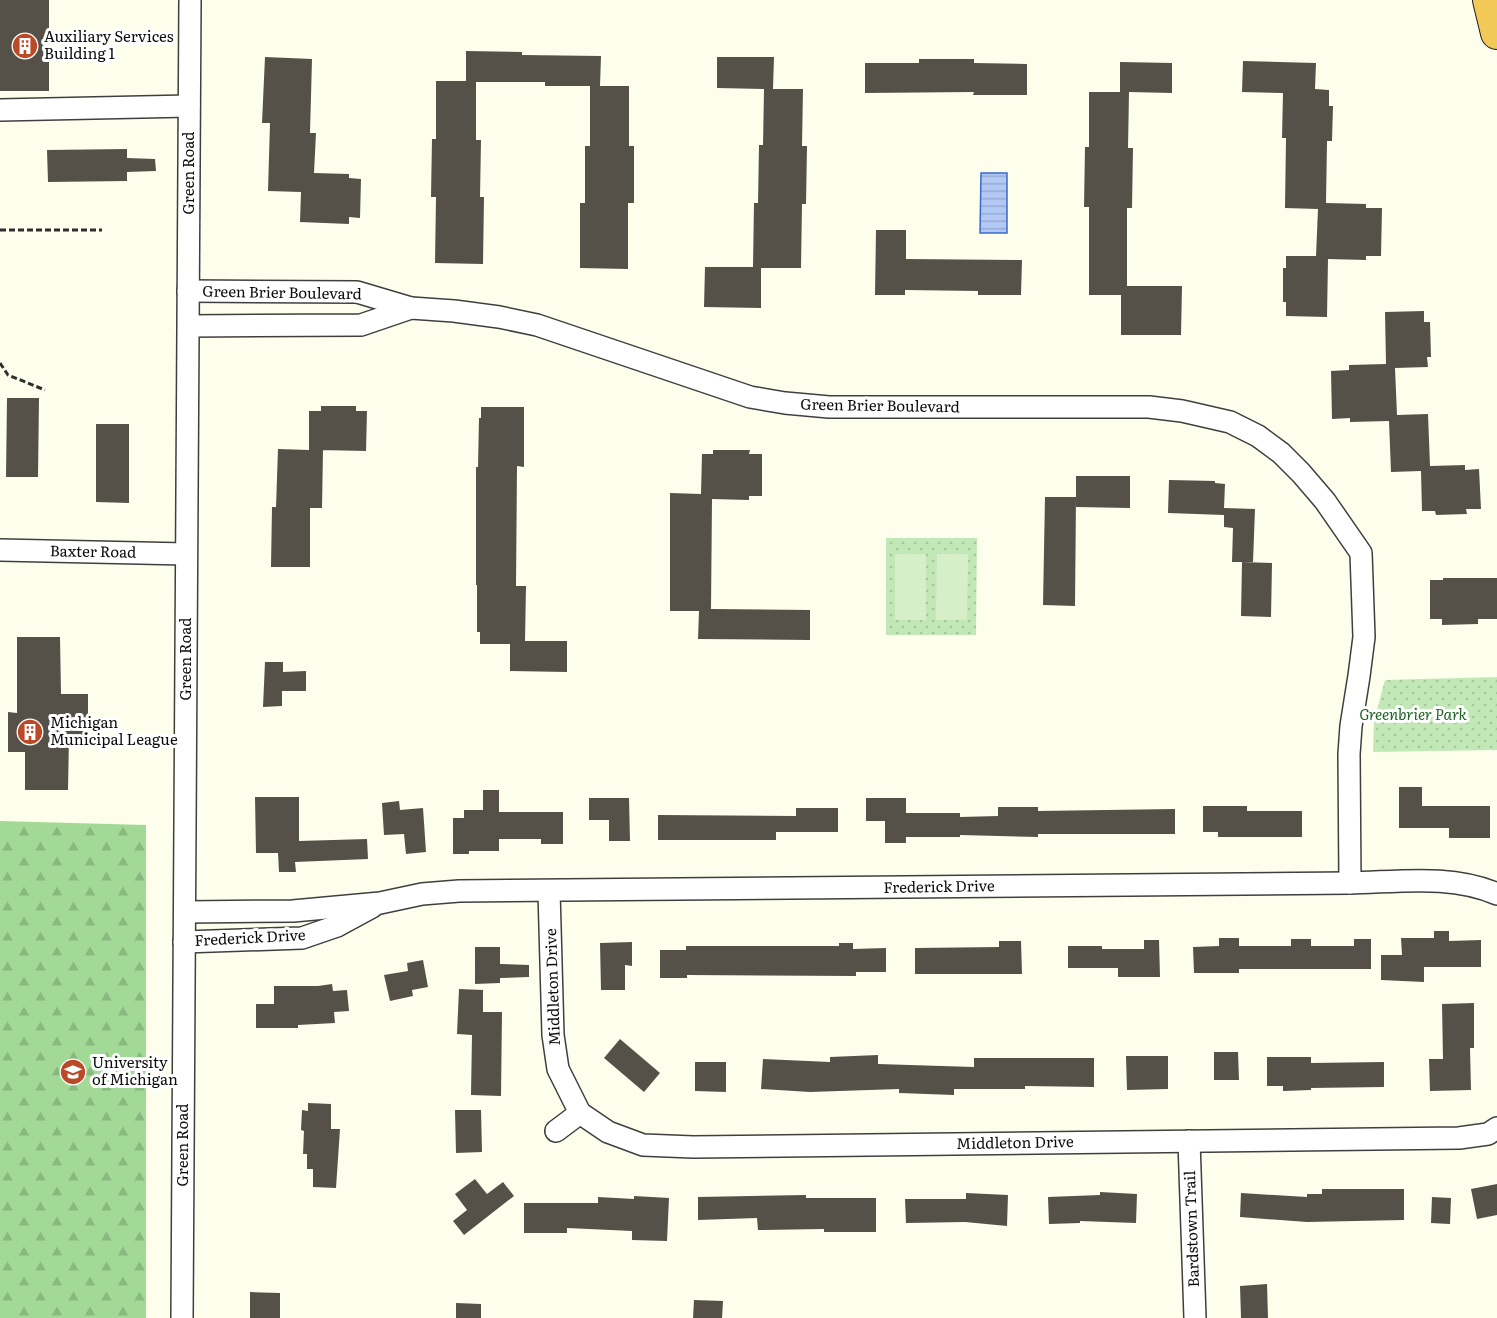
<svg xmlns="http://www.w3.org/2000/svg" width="1497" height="1318" font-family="Literata,serif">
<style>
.forest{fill:url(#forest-firs)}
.park{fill:url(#park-dots)}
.pitch{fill:#d7efc9}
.water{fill:url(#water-rules);stroke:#3a69cb;stroke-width:1.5}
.building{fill:#555149}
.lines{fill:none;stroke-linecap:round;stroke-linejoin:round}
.minor-casing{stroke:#3f3f3f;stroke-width:24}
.highway-casing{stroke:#1d1d1d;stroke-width:34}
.path{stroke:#2e2e2e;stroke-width:3;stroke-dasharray:6 3;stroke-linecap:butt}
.minor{stroke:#fff;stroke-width:21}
.highway{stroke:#f2c957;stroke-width:32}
.labels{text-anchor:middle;stroke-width:6;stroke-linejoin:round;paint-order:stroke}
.poi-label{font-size:15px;fill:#0c0c0c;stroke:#fff;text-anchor:start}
.street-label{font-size:15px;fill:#0c0c0c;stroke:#fff}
.park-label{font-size:15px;font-style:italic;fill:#1e6323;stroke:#fff}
</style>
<defs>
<pattern id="forest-firs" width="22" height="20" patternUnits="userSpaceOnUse" patternTransform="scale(1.5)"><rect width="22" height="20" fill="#a2d996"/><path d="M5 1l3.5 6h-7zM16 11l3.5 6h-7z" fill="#8ab980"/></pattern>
<pattern id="park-dots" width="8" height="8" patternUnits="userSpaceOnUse" patternTransform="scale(1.5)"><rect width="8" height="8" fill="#c3e8b7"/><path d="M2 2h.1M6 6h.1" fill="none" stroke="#a6c69c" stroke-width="1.8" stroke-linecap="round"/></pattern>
<pattern id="water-rules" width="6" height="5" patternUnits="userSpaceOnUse" patternTransform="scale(1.5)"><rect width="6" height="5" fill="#b2c9f5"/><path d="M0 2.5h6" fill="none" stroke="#98abd1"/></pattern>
</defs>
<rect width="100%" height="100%" fill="#fdffec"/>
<path class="forest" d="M0 821 146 825V1318H0Z"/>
<g class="park">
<path d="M886 538H977L976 635H886Z"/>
<path d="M1497 677V750L1373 752 1374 721 1385 680Z"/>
</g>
<g class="pitch">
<rect x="895" y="554" width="31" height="66"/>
<path d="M937 554H968L967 620H936Z"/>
</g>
<path class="water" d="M981 173H1007V233H980Z"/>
<g class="building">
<rect x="0" y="0" width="49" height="91"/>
<path d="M466 51 522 52V55L601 56 600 86H545V82H476V140H481L480 197H484L483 264 435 263 436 197H431L432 139H436V81H466Z"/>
<path d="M265 57 312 59 310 133H316L314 173 349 174V178L361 179 360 218 349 217V224L300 222 301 192 268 191 270 123H262Z"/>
<path d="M717 57H774L773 89H803L802 146H807L806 204H802L801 268H761V308L704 307 705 267H753L754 203H758L759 145H763L764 89 717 88Z"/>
<path d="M919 59H974V63L1027 64V95H973L974 92 865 93V63H919Z"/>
<path d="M1243 61 1316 63 1315 89 1329 90V106H1333L1332 141H1327L1326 203 1366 204V208H1382L1381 256H1366V260L1328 259 1327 317 1286 316V302H1283V268H1286V256H1316L1318 209 1285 208 1286 138H1282L1283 93 1242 92Z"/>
<path d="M1120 62 1172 63V93L1129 92 1128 148H1133L1132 208H1127V286H1182L1181 335H1121V295H1089V207H1084L1085 147H1089V92H1120Z"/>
<path d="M590 86H629V146H634V203H628V269L580 268V203H585V146H590Z"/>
<path d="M127 149V158L155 159 156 171 127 172V181L48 182 47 150Z"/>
<path d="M876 230H906V259L1022 260 1021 295H978V291L905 290V295H875Z"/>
<path d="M1424 311V322H1430L1431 357H1427L1428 367 1395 368 1397 415 1428 414 1430 466 1465 465V470L1479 469 1481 509H1466L1467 514 1436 515 1435 511H1422L1421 471 1391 472 1389 421 1350 422V418L1332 419 1331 371 1349 370V365L1386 364 1385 312Z"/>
<path d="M7 398H39L38 477H6Z"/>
<path d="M321 406H356V411H367L366 451 320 450H323L322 508H310V567H271L272 507H276L278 449 309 450V411H321Z"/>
<path d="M481 407H524V467L517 466 516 586H526L525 641H567V672L510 671V644H480V632H477V585H476V467H478L479 418H481Z"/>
<path d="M96 424H129V503L96 502Z"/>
<path d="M713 450H750L749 454H762V496H749V500L712 499 711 609 810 610V640L698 639 699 611H670V493L701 494 702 454H713Z"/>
<path d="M1076 476H1130V508L1076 507Z"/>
<path d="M1169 480 1215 481V483L1225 484 1224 508 1255 509 1253 562H1232L1233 528 1224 527V515L1168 513Z"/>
<path d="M1045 497H1076L1075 606 1043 605Z"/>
<path d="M1242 562 1272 563 1271 617 1241 616Z"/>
<path d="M1443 578H1497V619H1478V624L1442 625V619H1430V580H1443Z"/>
<path d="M17 637H60L61 694H88V737H69L68 790H25V752H8V712L17 713Z"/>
<path d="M265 662H283V672L306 671V691H282V706L263 707Z"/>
<path d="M1399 787H1422V806H1490V838H1449V828H1399Z"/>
<path d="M483 790H499V812H563V844H541V839H499V851H469V854H453V818H464V810H483Z"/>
<path d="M255 797H299V841L367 839 368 859 295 862 296 872H279L278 853H256Z"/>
<path d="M589 798H629L630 841H609V820H589Z"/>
<path d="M866 798H906V813H960V817L998 816V807H1038V811L1175 809V834H1038V837L960 835V837H906V843H885V821H866Z"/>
<path d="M399 801 400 810 423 808 426 852 406 854 404 834 384 835 382 803Z"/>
<path d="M1203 806H1247V811H1302V837H1218V832H1203Z"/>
<path d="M796 808H838V832H776V840H658V815L796 816Z"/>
<path d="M1434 931H1449V941L1481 940V967H1424V982L1381 980V955H1402L1401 938H1434Z"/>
<path d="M1219 938H1239V946H1291V939H1311V946H1354V939H1371V969H1239V973H1194L1193 947 1219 946Z"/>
<path d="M1144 940H1159L1160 977H1118V968H1068V946H1102V949H1144Z"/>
<path d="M999 941H1021L1022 974H915V948L999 947Z"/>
<path d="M632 942V966L625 965V990H601L600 943Z"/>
<path d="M839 943H853V949L886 948V972H856V976L687 975V978H660V950H686V946H839Z"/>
<path d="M475 947H500V964L529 965V977L500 978V983L475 984Z"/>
<path d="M423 960 428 987 412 990 413 996 390 1001 384 975 408 971 407 963Z"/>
<path d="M332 984 333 991 347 990 349 1011 334 1012 335 1023 298 1025V1028H256V1004H274V986H318Z"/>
<path d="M459 989 483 990V1012H502L501 1096 471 1095 472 1035 457 1034Z"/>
<path d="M1474 1003V1048H1470L1471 1090 1430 1091 1429 1059H1443L1442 1004Z"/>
<path d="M620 1039 660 1073 644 1092 604 1058Z"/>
<path d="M1214 1052H1238L1239 1080H1214Z"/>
<path d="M878 1055V1064L974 1067V1058H1094V1087L1025 1086V1089H954V1095L899 1093V1089L810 1092 761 1089 763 1059 830 1062V1057Z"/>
<path d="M1126 1056H1168V1089L1127 1090Z"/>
<path d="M1267 1057H1311V1063L1384 1062V1087L1311 1088V1090L1283 1091V1086H1267Z"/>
<path d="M695 1062H726V1092L695 1091Z"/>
<path d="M308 1103 331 1104V1129H340L336 1188 313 1187V1169H307V1154H303L304 1131 301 1130 302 1110 308 1111Z"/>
<path d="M455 1110H481L482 1152 456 1153Z"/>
<path d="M475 1179 487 1194 503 1182 514 1196 464 1235 453 1221 467 1210 455 1194Z"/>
<path d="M1497 1184V1215L1477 1219 1471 1189Z"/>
<path d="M1322 1189H1404V1220L1307 1222 1240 1217 1241 1193 1307 1197V1194H1322Z"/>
<path d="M1100 1192 1137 1194 1136 1223 1080 1221V1223L1049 1224 1048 1197 1100 1195Z"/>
<path d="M966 1193 1008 1195 1007 1226 965 1222 906 1223 905 1199H966Z"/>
<path d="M806 1195V1198H876V1232H824V1229L758 1230 757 1218 698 1220V1197Z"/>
<path d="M634 1196 669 1198 667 1241 632 1240V1231L567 1228V1233H524V1203H598V1197L634 1199Z"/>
<path d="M1432 1197 1451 1198 1450 1224 1431 1223Z"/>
<path d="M1267 1284 1268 1318H1241L1240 1286Z"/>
<path d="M250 1292 280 1293V1318H250Z"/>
<path d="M694 1300 723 1301 722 1318H693Z"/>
<path d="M456 1303 481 1304V1318H456Z"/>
</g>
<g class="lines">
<g class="minor-casing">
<g id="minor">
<path d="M0 110 189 106"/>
<path d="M188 291 357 292 411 308 454 311 499 317 537 325 750 397 785 403 829 407H1149L1182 411 1230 422 1258 436 1281 453 1301 473 1325 501 1361 553 1364 637 1359 676 1351 726 1349 754 1350 883"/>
<path d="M189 326 361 325 411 308"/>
<path d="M0 550 186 554"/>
<path d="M549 891 553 1035 558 1069 580 1113 608 1132 643 1145 693 1147 1459 1138 1488 1134 1497 1128"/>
<path d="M185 912 293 911 380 903 422 894 459 891 1350 883C1399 882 1452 874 1497 894"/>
<path d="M184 942 302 938 337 926 372 907"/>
<path d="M556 1131 580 1113"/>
<path d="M1189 1141 1195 1318"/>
<path d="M182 1318 190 0"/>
</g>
</g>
<g class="highway-casing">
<path id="highway" d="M1489 0 1497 33"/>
</g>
<g class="path">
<path d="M0 230H102"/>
<path d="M0 363 8 375 45 390"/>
</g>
<use href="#minor" class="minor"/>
<use href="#highway" class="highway"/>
</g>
<defs>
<g id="building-disc" transform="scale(1.35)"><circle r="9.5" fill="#ba4927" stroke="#fff"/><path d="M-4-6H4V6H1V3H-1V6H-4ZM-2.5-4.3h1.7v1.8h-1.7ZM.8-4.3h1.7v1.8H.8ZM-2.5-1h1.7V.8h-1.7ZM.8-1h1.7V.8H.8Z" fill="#fff"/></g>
<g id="university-disc" transform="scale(1.35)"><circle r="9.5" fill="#ba4927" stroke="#fff"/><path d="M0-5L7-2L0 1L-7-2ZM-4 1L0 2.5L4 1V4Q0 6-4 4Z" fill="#fff"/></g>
</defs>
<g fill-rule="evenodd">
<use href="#building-disc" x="25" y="46"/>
<use href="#building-disc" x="30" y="732"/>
<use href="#university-disc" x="73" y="1072"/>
</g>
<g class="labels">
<g class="poi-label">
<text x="44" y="42">Auxiliary Services<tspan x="44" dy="17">Building 1</tspan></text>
<text x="50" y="728">Michigan<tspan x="50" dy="17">Municipal League</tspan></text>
<text x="92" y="1068">University<tspan x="92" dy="17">of Michigan</tspan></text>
</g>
<g class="street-label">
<text transform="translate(189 173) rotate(-90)" y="5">Green Road</text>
<text transform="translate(282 293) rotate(1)" y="5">Green Brier Boulevard</text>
<text transform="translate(880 406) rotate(1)" y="5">Green Brier Boulevard</text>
<text transform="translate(93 552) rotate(1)" y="5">Baxter Road</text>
<text transform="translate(186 659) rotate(-90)" y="5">Green Road</text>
<text transform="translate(939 887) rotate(-1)" y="5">Frederick Drive</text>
<text transform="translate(250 938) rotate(-3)" y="5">Frederick Drive</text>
<text transform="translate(553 987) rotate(-92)" y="5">Middleton Drive</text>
<text transform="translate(1015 1143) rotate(-1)" y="5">Middleton Drive</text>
<text transform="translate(183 1145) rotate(-90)" y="5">Green Road</text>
<text transform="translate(1192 1229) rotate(-92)" y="5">Bardstown Trail</text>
</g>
<g class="park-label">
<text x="1413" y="720">Greenbrier Park</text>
</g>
</g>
</svg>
